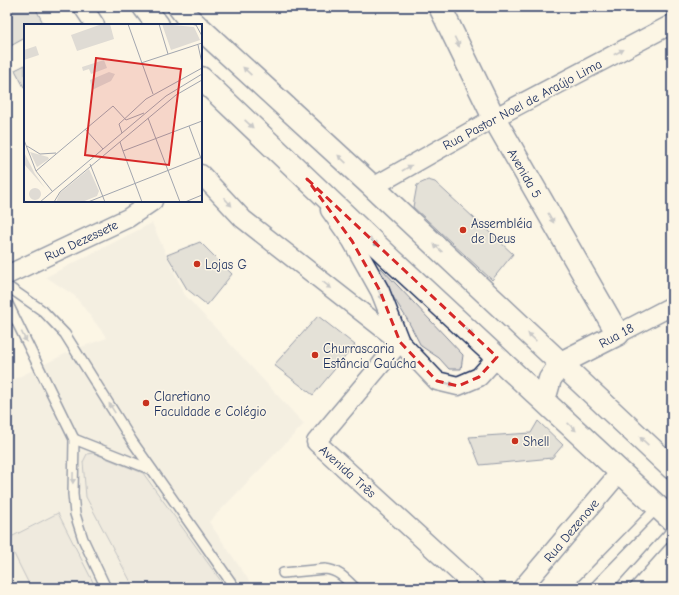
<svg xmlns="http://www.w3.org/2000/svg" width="679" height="595" font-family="'Comic Neue',sans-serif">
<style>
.built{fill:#ece7dc}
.green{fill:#dfdbd4;stroke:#7d8599}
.building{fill:#c8c7c6;stroke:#1b2f5e}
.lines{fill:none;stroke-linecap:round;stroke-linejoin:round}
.lane-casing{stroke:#1b2f5e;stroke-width:12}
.street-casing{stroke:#1b2f5e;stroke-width:21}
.secondary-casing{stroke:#1b2f5e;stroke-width:25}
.primary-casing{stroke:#1b2f5e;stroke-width:25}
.lane{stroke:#fcf5e5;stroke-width:9}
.street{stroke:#fcf5e5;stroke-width:18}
.secondary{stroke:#fcf5e5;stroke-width:22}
.primary{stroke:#fcf5e5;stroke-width:22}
.oneway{fill:#8c92a2}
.marked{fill:none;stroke:#d62828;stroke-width:3;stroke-dasharray:8 5;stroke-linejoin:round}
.poi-dot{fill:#c8321e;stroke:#fcf5e5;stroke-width:1.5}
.labels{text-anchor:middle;stroke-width:3;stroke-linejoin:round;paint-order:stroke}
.street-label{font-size:13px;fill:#1b2f5e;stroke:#fcf5e5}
.poi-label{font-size:13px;fill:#1b2f5e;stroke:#fcf5e5;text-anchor:start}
.inset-road{fill:none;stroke:#a2a6af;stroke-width:1}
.view{fill:#d62828;fill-opacity:0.15;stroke:#d62828;stroke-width:2}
.inset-edge{fill:none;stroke:#1b2f5e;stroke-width:2}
</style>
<rect width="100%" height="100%" fill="#fcf5e5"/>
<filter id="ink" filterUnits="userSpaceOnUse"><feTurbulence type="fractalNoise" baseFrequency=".025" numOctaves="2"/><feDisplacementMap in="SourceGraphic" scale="8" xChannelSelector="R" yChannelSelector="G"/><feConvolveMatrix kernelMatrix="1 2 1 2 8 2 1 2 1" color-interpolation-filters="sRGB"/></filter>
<g filter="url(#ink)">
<path class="built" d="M152 223 184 294 304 424 209 522 254 588H7V383L75 349 107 338 75 296 46 277Z"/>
<g class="green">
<path d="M381 268 463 355 461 369H449L439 358 421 346 407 319 379 274Z"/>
<path d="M93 453 143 473 226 588H134L86 497 83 462 87 454Z"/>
<path d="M58 513 96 588H31L7 540V539Z"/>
</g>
<g class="building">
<path d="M7 7H35L44 25H25V38L7 48Z"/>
<path d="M25 65V89L15 70Z"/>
<path d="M428 180 435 182 513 254 492 280 413 207 417 185Z"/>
<path d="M200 242 232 274 207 305 187 289 167 255Z"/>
<path d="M318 316 355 345 313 395 274 365Z"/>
<path d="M538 421 563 445 552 458 480 465 469 437 531 433Z"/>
</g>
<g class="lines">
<g class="lane-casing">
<g id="lane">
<path d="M7 286 43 311 65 334 132 441 235 588"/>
<path d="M7 302 74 439 73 494 75 514 83 539 106 588"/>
<path d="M74 439 152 470"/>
<path d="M283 573 325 569C338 570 346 579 355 588"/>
<path d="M579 588 658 507"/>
<path d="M620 588 672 530"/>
</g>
</g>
<g class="street-casing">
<g id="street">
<path d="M83 7 95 25"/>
<path d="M201 174 243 219 400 342 437 381 458 386 479 377 497 357"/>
<path d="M373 187 494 118 672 24"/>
<path d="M330 210 352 241 380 291 400 342 316 442 476 588"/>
<path d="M7 275 128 218 153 201"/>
<path d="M618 334 672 306"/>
<path d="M522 588 620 472"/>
</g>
</g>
<g class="secondary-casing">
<path id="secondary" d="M440 7 494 118 618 334 561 363 550 379 544 400"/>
</g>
<g class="primary-casing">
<g id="primary">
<path d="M144 7 158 25"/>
<path d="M179 7 186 16 196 25"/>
<path d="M201 29 373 187 672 468"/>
<path d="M201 78 390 258 672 520"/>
</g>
</g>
<use href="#lane" class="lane"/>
<use href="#street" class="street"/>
<use href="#secondary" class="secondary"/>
<use href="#primary" class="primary"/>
</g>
<defs><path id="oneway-solid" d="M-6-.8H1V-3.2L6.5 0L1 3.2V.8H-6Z"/></defs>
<g class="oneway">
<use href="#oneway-solid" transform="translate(457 42) rotate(64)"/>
<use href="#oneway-solid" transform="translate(619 52) rotate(-28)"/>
<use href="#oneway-solid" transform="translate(247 71) rotate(-137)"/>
<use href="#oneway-solid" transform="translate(249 124) rotate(43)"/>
<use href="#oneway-solid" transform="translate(342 159) rotate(-137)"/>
<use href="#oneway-solid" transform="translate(407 168) rotate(-30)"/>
<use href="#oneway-solid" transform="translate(228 202) rotate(47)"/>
<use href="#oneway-solid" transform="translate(551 218) rotate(60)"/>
<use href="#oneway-solid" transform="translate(374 242) rotate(43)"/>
<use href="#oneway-solid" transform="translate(438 248) rotate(-137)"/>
<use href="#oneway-solid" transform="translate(327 285) rotate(38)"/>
<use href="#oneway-solid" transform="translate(380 294) rotate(67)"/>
<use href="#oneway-solid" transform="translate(469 331) rotate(43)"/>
<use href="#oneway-solid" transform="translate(24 337) rotate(64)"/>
<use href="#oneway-solid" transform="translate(532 337) rotate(-137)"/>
<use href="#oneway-solid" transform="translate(449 384) rotate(13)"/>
<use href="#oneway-solid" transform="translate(112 408) rotate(-122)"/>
<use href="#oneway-solid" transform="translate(572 427) rotate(43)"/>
<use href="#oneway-solid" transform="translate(644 441) rotate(-137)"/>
<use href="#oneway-solid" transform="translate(73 478) rotate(91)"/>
</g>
</g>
<path d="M0 0H679V595H0ZM307 179 497 357 479 377 458 386 437 381 400 342 380 291 352 241Z" fill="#fcf5e5" fill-opacity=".55" fill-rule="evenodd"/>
<path class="marked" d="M307 179 497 357 479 377 458 386 437 381 400 342 380 291 352 241Z"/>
<g class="poi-dot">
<circle cx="463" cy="230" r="4"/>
<circle cx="197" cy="264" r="4"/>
<circle cx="315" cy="355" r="4"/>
<circle cx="146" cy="403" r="4"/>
<circle cx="515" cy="441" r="4"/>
</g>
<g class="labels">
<g class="street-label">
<text transform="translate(522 104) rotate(-28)" y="5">Rua Pastor Noel de Araújo Lima</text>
<text transform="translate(525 173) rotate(60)" y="5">Avenida 5</text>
<text transform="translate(81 240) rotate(-25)" y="5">Rua Dezessete</text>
<text transform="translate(616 335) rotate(-28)" y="5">Rua 18</text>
<text transform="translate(348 471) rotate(42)" y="5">Avenida Três</text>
<text transform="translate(571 530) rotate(-50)" y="5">Rua Dezenove</text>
</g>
<g class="poi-label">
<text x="471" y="228">Assembléia<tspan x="471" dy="15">de Deus</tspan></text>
<text x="205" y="269">Lojas G</text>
<text x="323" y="353">Churrascaria<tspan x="323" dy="15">Estância Gaúcha</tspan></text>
<text x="154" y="401">Claretiano<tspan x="154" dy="15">Faculdade e Colégio</tspan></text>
<text x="523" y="446">Shell</text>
</g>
</g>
<g transform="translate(24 24)">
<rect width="178" height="178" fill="#fcf5e5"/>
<path d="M78 0H86L90 15 53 27 47 11ZM138 0 170 3 176 16 147 26ZM12 22 15 31 0 36V26ZM80 36 83 44 67 50 65 45 59 47 58 43ZM85 48 91 50 87 57 68 66 66 56ZM0 128 11 150 21 164 0 140ZM6 128 24 133 25 135 13 143ZM65 145 75 167 73 172 58 178H32L36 169ZM5 170a6 6 0 1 1 12 0a6 6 0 1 1-12 0Z" fill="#dfdbd4"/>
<path class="inset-road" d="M104 0 129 70M135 0 144 30M166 0 172 1 178 12M174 21 178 39M117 39 178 19M124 94 156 178M165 102 178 137M61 105 79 125M98 109 95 100 122 75 178 44M0 116 12 147 28 167M96 118 99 127 178 97M3 122 16 130 32 129M99 127 118 178M66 140 81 178M12 147 89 82 102 96 120 89M16 178 142 72 178 50M30 178 36 168 152 71 178 56M64 178 178 133M161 178 178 171"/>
<path class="view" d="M72 34 157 45 145 141 61 131Z"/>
<rect width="178" height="178" class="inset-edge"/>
</g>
<rect width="679" height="595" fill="none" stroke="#fcf5e5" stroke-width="24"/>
<rect x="12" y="12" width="655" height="571" fill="none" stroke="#1b2f5e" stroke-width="1.5" filter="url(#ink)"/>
</svg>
